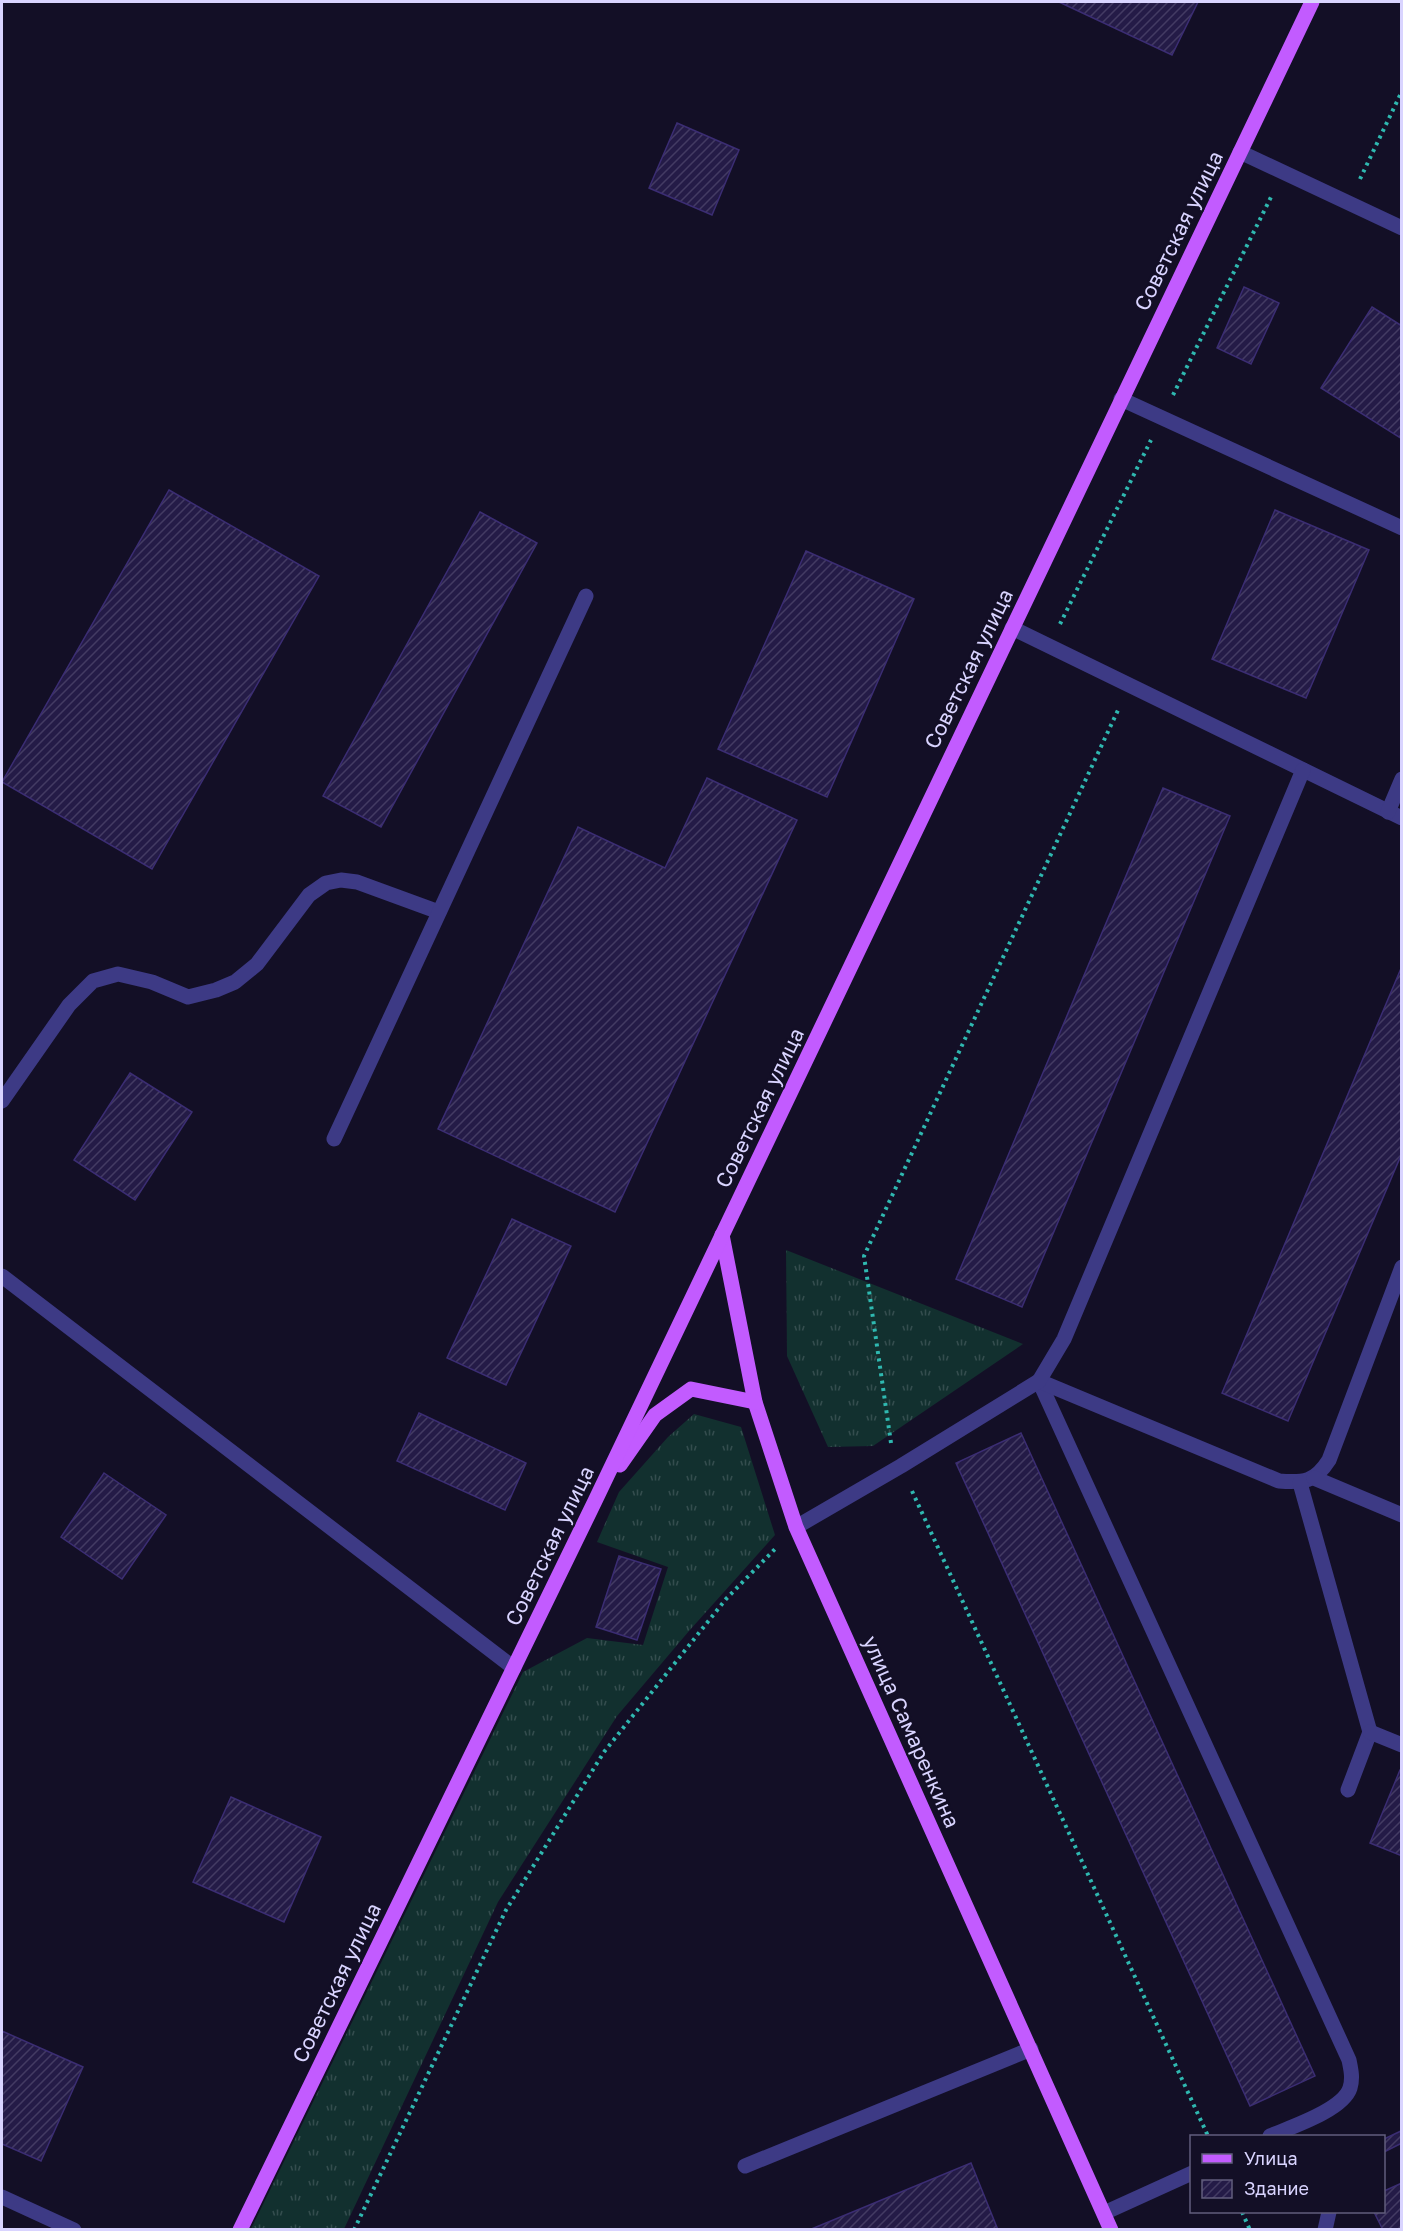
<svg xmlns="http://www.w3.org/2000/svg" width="1403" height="2231" font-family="'Golos Text',sans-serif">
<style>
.grass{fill:url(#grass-tufts)}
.building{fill:url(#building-hatch);stroke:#3b2d73;stroke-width:1.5}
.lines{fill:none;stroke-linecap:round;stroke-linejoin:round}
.path{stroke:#2fb8b0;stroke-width:4;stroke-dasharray:3 4.5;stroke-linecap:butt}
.minor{stroke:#3d3a85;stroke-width:15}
.major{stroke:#c25bff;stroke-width:15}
.labels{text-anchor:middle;stroke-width:4.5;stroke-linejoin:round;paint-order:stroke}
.street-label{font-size:21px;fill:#d9d4ff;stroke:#130f26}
</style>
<defs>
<pattern id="grass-tufts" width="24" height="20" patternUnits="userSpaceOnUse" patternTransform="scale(1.5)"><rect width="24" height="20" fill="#12302f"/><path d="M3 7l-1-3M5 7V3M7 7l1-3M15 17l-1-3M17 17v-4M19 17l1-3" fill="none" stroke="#344d4e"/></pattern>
<pattern id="building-hatch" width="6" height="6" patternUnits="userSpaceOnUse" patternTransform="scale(1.5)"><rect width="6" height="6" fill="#241b47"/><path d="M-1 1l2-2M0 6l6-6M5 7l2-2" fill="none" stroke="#433b63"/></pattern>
</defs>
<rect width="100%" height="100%" fill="#130f26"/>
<g class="grass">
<path d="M786 1250 1023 1344 873 1446 828 1447 787 1356Z"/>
<path d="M694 1414 741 1427 775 1535 689 1631 617 1716 498 1902 344 2229H251L523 1672 587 1638 643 1645 668 1567 597 1542 619 1492 668 1437Z"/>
</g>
<g class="building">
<path d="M1059 2H1198L1172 55Z"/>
<path d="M677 123 739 150 712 215 649 188Z"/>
<path d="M1244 287 1279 303 1251 364 1217 348Z"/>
<path d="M1372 307 1402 326V439L1321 388Z"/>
<path d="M169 490 319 576 152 869 2 782Z"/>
<path d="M1275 510 1369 550 1306 698 1212 659Z"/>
<path d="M480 512 537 543 381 827 323 796Z"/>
<path d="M806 551 914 599 827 797 718 749Z"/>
<path d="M707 778 797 820 615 1212 438 1129 578 827 665 868Z"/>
<path d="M1163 788 1230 816 1022 1307 956 1279Z"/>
<path d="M1402 966V1153L1288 1421 1222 1393Z"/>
<path d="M130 1073 192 1112 135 1200 74 1160Z"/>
<path d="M512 1219 571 1246 506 1385 447 1358Z"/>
<path d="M419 1413 526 1463 505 1510 397 1461Z"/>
<path d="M1021 1433 1315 2076 1250 2106 956 1463Z"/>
<path d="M104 1473 166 1515 122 1579 61 1537Z"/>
<path d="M619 1556 661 1569 637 1640 596 1627Z"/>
<path d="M1400 1770H1402V1856L1370 1843Z"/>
<path d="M231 1797 321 1837 284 1922 193 1882Z"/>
<path d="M2 2031 83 2067 41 2161 2 2144Z"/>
<path d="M1401 2131 1402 2143 1384 2152V2139Z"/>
<path d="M971 2163 998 2230H809Z"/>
<path d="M1402 2183V2230H1383L1374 2212H1384V2191Z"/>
</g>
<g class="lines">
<g class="path">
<path d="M1360 179 1402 91"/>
<path d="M1173 395 1272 195"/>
<path d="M1060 624 1151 440"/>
<path d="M891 1443 864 1256 1119 708"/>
<path d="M912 1491 1208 2136"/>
<path d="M1242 2212 1250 2230"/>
<path d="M354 2230 506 1910 604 1752 726 1599 777 1547"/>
</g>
<g class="minor">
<path d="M1240 152 1402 228"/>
<path d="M1121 399 1402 528"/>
<path d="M1012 628 1402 818"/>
<path d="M1388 812 1402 779"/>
<path d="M2 1101 69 1005 93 981 118 974 152 982 188 997 216 990 235 982 257 964 309 895 326 883 341 880 357 882 439 912"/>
<path d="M334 1139 586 596"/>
<path d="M2 1276 514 1668"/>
<path d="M1039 1381 1349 2060C1351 2070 1353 2078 1350 2088 1343 2110 1291 2127 1270 2136"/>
<path d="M1039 1381 1279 1481C1304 1483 1315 1482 1329 1460L1402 1267"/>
<path d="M1314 1478 1402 1515"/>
<path d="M1300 1483 1370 1732 1348 1790"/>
<path d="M796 1527 901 1466 1039 1381 1064 1339 1303 770"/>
<path d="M1370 1732 1402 1745"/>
<path d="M745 2166 1031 2049"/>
<path d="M2 2197 74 2230"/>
<path d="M1104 2213 1192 2173"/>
<path d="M1325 2230 1329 2212"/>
</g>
<g class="major">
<path d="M722 1235 755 1402 796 1527 1111 2230"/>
<path d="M620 1465 655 1415 691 1389 755 1402"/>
<path d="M240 2230 595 1501 1312 2"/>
</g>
</g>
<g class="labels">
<g class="street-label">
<text transform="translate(1179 231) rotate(-64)" y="7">Советская улица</text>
<text transform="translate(969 669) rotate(-64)" y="7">Советская улица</text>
<text transform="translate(760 1108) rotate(-64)" y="7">Советская улица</text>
<text transform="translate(550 1546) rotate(-64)" y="7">Советская улица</text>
<text transform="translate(911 1732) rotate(66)" y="7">улица Самаренкина</text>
<text transform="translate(337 1983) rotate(-64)" y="7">Советская улица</text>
</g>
</g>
<rect width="1403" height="2231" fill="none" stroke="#d9d4ff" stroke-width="6"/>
<rect x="1190" y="2135" width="195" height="78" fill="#130f26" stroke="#625e7d" stroke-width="1.5"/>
<rect x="1202" y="2154" width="30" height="9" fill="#c25bff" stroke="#625e7d" stroke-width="1.5"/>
<text x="1244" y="2165" font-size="18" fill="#d9d4ff">Улица</text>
<rect x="1202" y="2180" width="30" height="18" fill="url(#building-hatch)" stroke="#625e7d" stroke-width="1.5"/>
<text x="1244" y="2195" font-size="18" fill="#d9d4ff">Здание</text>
</svg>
